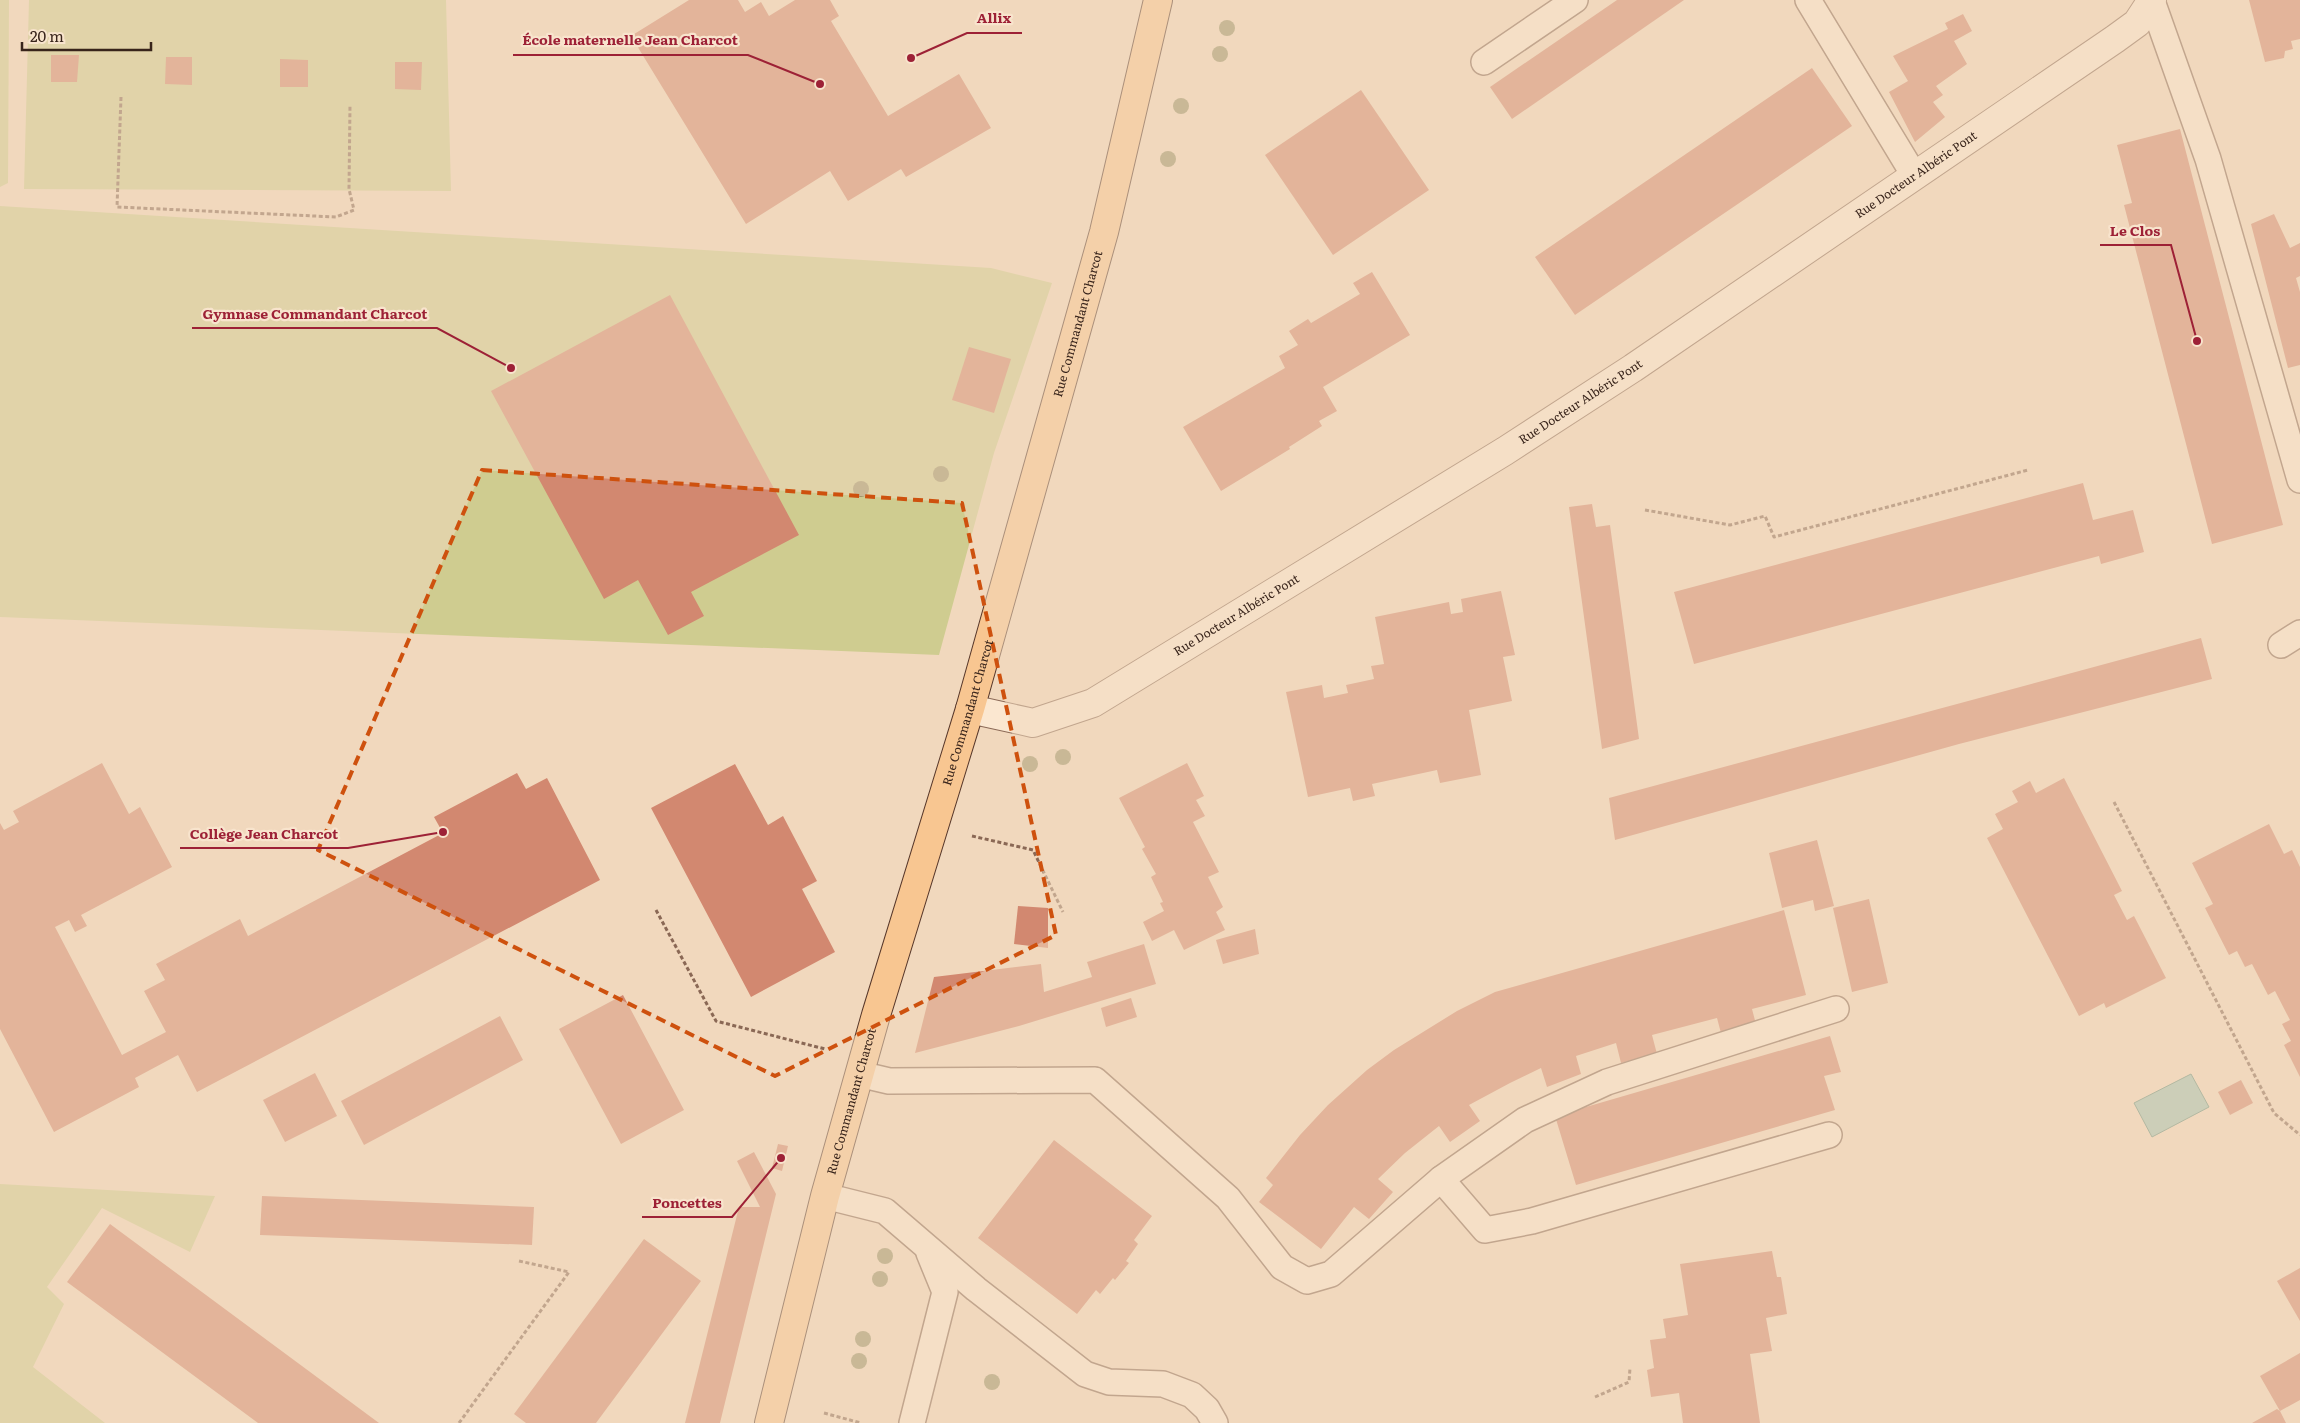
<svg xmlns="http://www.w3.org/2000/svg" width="2300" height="1423" font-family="Literata,serif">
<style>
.green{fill:#cfcc90}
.water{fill:#a1c2b2;stroke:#68907f}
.building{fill:#d28870}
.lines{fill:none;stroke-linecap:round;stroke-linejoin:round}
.lane-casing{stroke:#8a6855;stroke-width:28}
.street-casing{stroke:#8a6855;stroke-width:30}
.primary-casing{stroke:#57372a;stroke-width:30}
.path{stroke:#8a6855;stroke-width:3;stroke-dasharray:4 2.5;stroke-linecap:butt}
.lane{stroke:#fbe7d0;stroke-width:25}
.street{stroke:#fbe7d0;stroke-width:28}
.primary{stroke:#f8c691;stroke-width:28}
.tree{fill:#999067}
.marked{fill:none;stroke:#ce510e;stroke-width:4;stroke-dasharray:10 6;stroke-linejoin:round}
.labels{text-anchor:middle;stroke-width:4.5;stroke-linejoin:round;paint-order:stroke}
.street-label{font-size:12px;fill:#38241b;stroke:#f8e4cd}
.leader{fill:none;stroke:#9d2136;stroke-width:2}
.callout-dot{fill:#9d2136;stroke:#f8e4cd;stroke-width:2}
.callout-label{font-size:14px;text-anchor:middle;font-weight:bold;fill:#9d2136;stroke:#f8e4cd;stroke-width:4.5;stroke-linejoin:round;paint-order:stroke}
</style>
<rect width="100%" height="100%" fill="#f1d8bd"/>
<g class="green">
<path d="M0 0H9L8 183 0 187Z"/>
<path d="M29 0H446L451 191 24 189Z"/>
<path d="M0 206 991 268 1052 283 994 453 939 655 0 617Z"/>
<path d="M0 1184 215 1196 190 1252 102 1208 47 1287 64 1304 33 1367 105 1423H0Z"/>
</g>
<path class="water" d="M2191 1074 2209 1107 2152 1137 2134 1103Z"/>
<g class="building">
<path d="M689 0H738L745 12 761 2 769 16 795 0H830L839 16 831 21 888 116 959 74 991 128 906 177 901 169 848 201 830 171 746 224 631 36Z"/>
<path d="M1617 0H1684L1512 119 1490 87Z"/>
<path d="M2249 0H2300V39L2291 41 2293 49 2285 51 2284 58 2265 62Z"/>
<path d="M1963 14 1972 31 1954 41 1967 64 1936 86 1943 95 1933 102 1945 117 1915 142 1889 92 1908 81 1893 56 1948 29 1945 23Z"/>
<path d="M51 55H79L77 82H51Z"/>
<path d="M166 57H192V85L165 84Z"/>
<path d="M280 59 308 60V87H280Z"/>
<path d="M395 62H422L421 90 395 89Z"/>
<path d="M1812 68 1852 126 1575 315 1535 257Z"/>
<path d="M1361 90 1429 190 1333 255 1265 155Z"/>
<path d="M2180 129 2283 525 2212 544 2124 205 2132 203 2117 145Z"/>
<path d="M2274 214 2290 248 2300 243V276L2296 278 2300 292V365L2288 368 2251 224Z"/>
<path d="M1372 272 1410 335 1323 387 1337 411 1319 421 1322 426 1289 447 1290 449 1221 491 1183 427 1285 368 1279 356 1298 345 1289 331 1308 319 1311 323 1360 294 1353 283Z"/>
<path d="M670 295 799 535 691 592 704 616 668 635 638 580 604 599 491 391Z"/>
<path d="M969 347 1011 359 994 413 952 400Z"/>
<path d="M2083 483 2093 520 2133 510 2144 552 2101 564 2099 556 1694 664 1674 592Z"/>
<path d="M1592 504 1596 527 1610 525 1639 739 1602 749 1569 507Z"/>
<path d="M1501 591 1515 655 1503 657 1512 701 1469 710 1481 775 1440 783 1437 770 1372 784 1375 796 1353 801 1350 788 1308 797 1286 692 1322 685 1324 698 1348 693 1346 685 1374 679 1371 666 1384 664 1375 617 1449 602 1451 614 1463 612 1461 599Z"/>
<path d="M2201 638 2212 679 1959 744 1615 840 1609 798Z"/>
<path d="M102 763 129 814 140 807 172 867 81 915 87 926 75 932 69 920 55 927 122 1055 166 1032 144 991 165 980 156 964 240 919 248 936 443 833 434 817 517 773 526 789 547 778 600 880 197 1092 178 1055 135 1078 139 1087 54 1132 0 1029V823L4 830 19 822 13 811Z"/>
<path d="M1187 763 1204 796 1196 800 1205 816 1193 822 1219 872 1208 877 1223 907 1216 912 1225 930 1184 950 1174 930 1152 941 1143 922 1164 911 1160 903 1163 902 1151 877 1156 874 1142 849 1145 847 1119 798Z"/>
<path d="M735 764 768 825 783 816 817 881 802 889 835 952 751 997 651 808Z"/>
<path d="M2064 778 2122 891 2114 895 2127 920 2134 916 2166 978 2106 1008 2104 1003 2079 1016 1987 838 2003 829 1995 814 2018 802 2012 791 2030 781 2036 793Z"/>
<path d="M2269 824 2284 854 2292 850 2300 867V1077L2284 1045 2291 1041 2282 1024 2290 1020 2275 991 2268 995 2252 964 2245 967 2237 951 2229 955 2205 908 2213 904 2192 863Z"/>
<path d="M1817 840 1834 906 1815 911 1813 900 1782 908 1769 853Z"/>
<path d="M1869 899 1888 983 1852 992 1833 908Z"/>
<path d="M1018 906 1048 908V948L1014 944Z"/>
<path d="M1784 910 1806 995 1752 1009 1757 1028 1722 1037 1717 1018 1652 1035 1657 1054 1621 1063 1616 1043 1576 1056 1581 1074 1547 1087 1541 1068 1510 1083 1469 1105 1480 1121 1450 1142 1439 1126 1405 1153 1378 1179 1393 1192 1369 1219 1354 1207 1321 1249 1259 1202 1273 1185 1266 1178 1300 1135 1328 1105 1367 1070 1394 1050 1457 1011 1495 992Z"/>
<path d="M1255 929 1259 954 1223 964 1216 940Z"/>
<path d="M1144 944 1156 984 1019 1026 915 1053 934 977 1041 964 1044 992 1092 977 1087 962Z"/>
<path d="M623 995 684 1110 621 1144 559 1029Z"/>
<path d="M1131 998 1137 1017 1106 1027 1101 1008Z"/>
<path d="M500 1016 523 1060 364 1145 341 1101Z"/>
<path d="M1830 1036 1841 1072 1824 1076 1835 1110 1576 1185 1555 1116Z"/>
<path d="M315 1073 337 1116 285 1142 263 1100Z"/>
<path d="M2241 1080 2253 1103 2230 1115 2218 1092Z"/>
<path d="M1054 1140 1152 1216 1134 1240 1138 1244 1126 1261 1129 1263 1115 1280 1113 1278 1100 1294 1096 1290 1077 1314 978 1238Z"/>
<path d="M778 1144 788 1146 782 1171 772 1168Z"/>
<path d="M754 1152 776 1194 720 1423H685L739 1207H760L737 1161Z"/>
<path d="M262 1196 534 1207 532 1245 260 1235Z"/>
<path d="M110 1224 379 1423H258L67 1282Z"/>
<path d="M644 1239 701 1281 596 1423H526L514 1414Z"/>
<path d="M1772 1251 1777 1277H1781L1787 1314 1766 1318 1772 1351 1750 1354 1760 1423H1683L1679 1393 1651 1397 1647 1370 1654 1368 1650 1340 1666 1338 1663 1319 1688 1315 1680 1264Z"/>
<path d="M2300 1268V1321L2277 1281Z"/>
<path d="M2300 1353V1400L2280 1411 2286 1423H2252L2277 1409 2280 1411 2260 1376Z"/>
</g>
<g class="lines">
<g class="lane-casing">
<g id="lane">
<path d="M1808 0 1914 175"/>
<path d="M2152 1 2208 159 2300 480"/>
<path d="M1484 62 1575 0"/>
<path d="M2281 645 2300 633"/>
<path d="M859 1074 889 1081 1095 1080 1228 1198 1282 1267 1307 1281 1331 1274 1441 1179 1525 1120 1607 1082 1836 1009"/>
<path d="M1441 1179 1485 1230 1532 1221 1829 1135"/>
<path d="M825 1196 885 1211 976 1289 1085 1374 1109 1382 1163 1384 1192 1395 1207 1409 1215 1423"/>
<path d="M912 1423 945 1292 929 1253"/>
</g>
</g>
<g class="street-casing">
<g id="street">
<path id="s1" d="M970 709 1033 723 1093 703 1505 451 1633 368 2115 39 2137 23 2152 0"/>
</g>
</g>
<g class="primary-casing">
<g id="primary">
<path id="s2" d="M769 1423 825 1196 876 1015 970 709 1104 232 1158 0"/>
</g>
</g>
<g class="path">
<path d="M121 97 117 207 336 217 354 210 349 189 350 105"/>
<path d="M1645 510 1730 525 1765 516 1774 537 2028 470"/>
<path d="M2114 802 2274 1113 2300 1135"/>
<path d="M972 836 1033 850 1063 912"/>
<path d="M656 910 716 1021 825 1049"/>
<path d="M1595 1397 1629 1382 1630 1368"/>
<path d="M824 1413 861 1423"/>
<path d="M459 1423 569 1272 519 1261"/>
</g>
<use href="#lane" class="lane"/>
<use href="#street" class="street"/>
<use href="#primary" class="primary"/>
</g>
<g class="tree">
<circle cx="1227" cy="28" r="8"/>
<circle cx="1220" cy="54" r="8"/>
<circle cx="1181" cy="106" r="8"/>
<circle cx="1168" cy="159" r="8"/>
<circle cx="941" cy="474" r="8"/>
<circle cx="861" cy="489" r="8"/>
<circle cx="1063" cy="757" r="8"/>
<circle cx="1030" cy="764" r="8"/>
<circle cx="885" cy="1256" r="8"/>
<circle cx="880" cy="1279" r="8"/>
<circle cx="863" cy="1339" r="8"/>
<circle cx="859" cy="1361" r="8"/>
<circle cx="992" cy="1382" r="8"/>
</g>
<path d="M0 0H2300V1423H0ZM482 470 962 503 1056 935 775 1076 318 850Z" fill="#f1d8bd" fill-opacity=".55" fill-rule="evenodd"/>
<path class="marked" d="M482 470 962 503 1056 935 775 1076 318 850Z"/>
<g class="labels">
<g class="street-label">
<text dy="4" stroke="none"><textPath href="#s1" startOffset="1106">Rue Docteur Albéric Pont</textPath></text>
<text dy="4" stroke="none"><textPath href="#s2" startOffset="1142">Rue Commandant Charcot</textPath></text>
<text dy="4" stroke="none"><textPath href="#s1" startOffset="701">Rue Docteur Albéric Pont</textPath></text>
<text dy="4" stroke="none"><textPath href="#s1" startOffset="296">Rue Docteur Albéric Pont</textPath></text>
<text dy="4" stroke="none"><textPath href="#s2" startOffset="738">Rue Commandant Charcot</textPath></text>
<text dy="4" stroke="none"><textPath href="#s2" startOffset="332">Rue Commandant Charcot</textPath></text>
</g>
</g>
<path class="leader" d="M911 58L967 33H1022M820 84L748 55H513M2197 341L2171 245H2100M511 368L437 328H192M443 832L348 848H180M781 1158L732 1217H642"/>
<g class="callout-dot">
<circle cx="911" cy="58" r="5"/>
<circle cx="820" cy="84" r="5"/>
<circle cx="2197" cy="341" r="5"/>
<circle cx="511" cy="368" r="5"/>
<circle cx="443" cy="832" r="5"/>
<circle cx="781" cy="1158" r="5"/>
</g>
<g class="callout-label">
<text x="994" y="23">Allix</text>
<text x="630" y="45">École maternelle Jean Charcot</text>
<text x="2135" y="236">Le Clos</text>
<text x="315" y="319">Gymnase Commandant Charcot</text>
<text x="264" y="839">Collège Jean Charcot</text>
<text x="687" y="1208">Poncettes</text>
</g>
<path d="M22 42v8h129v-8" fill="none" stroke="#38241b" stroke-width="2.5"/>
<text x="30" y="42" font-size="15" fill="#38241b" stroke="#f8e4cd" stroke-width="4" paint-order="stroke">20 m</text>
</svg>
